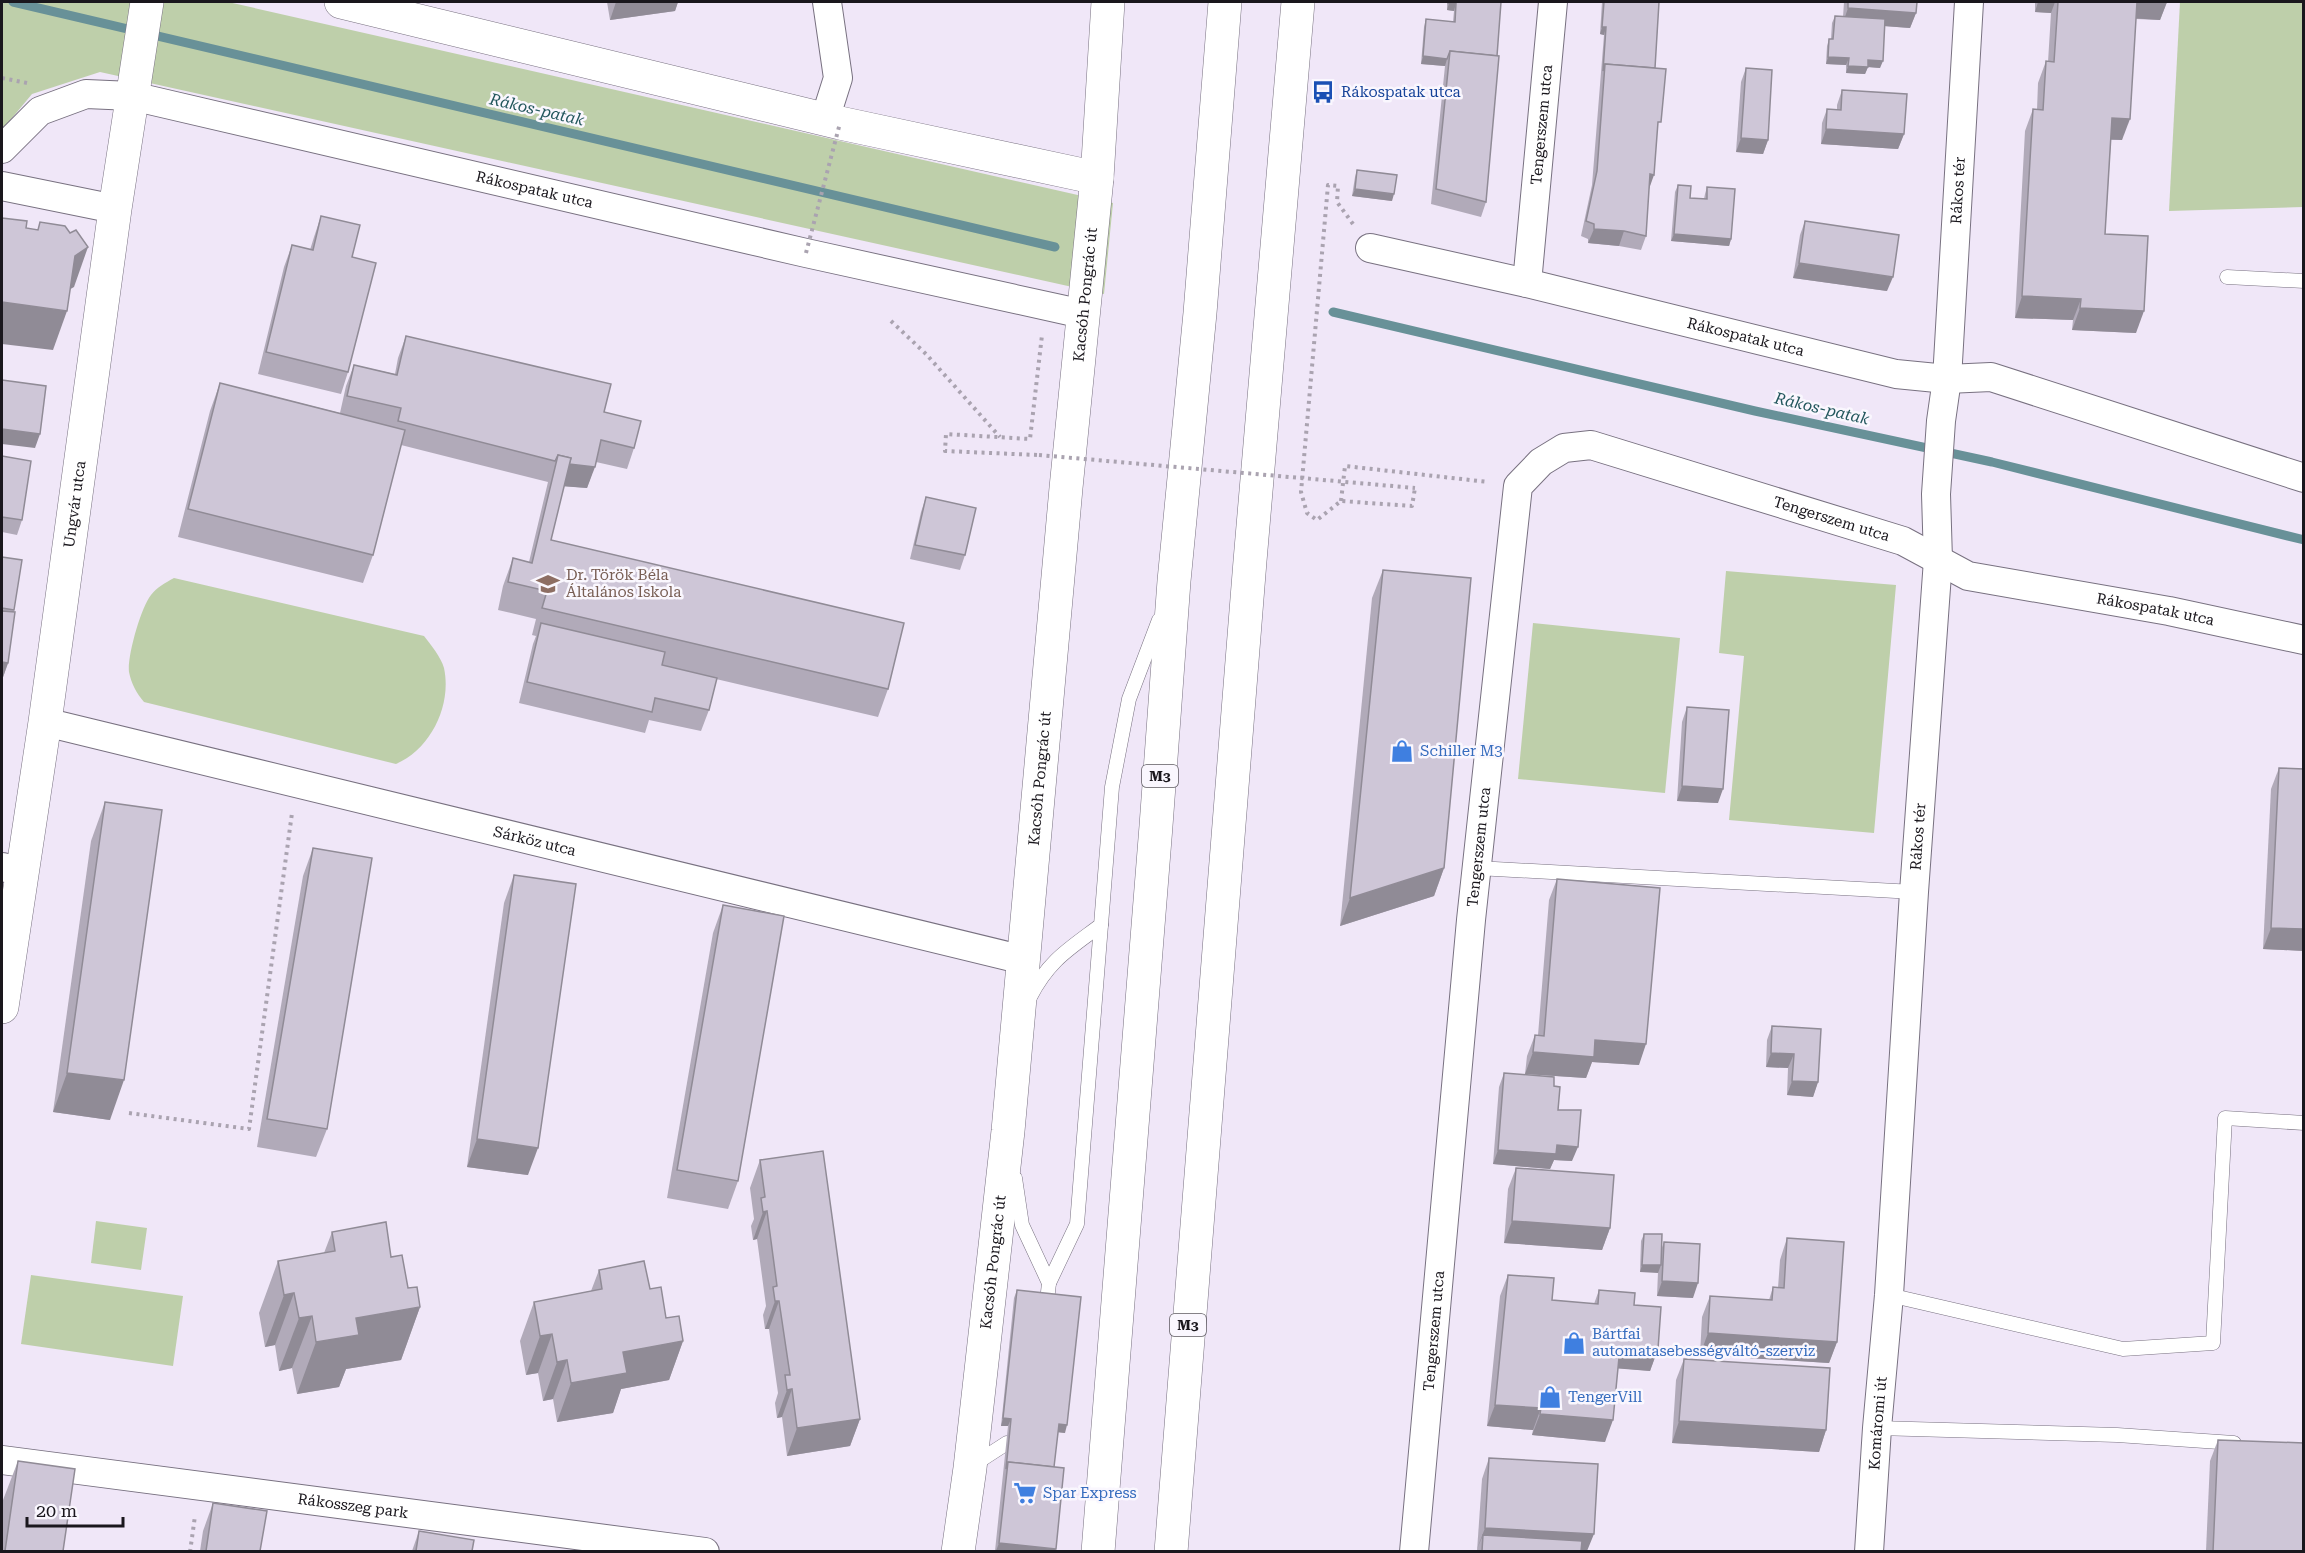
<svg xmlns="http://www.w3.org/2000/svg" width="2305" height="1553" font-family="'Roboto Serif',serif">
<style>
.green{fill:#becfaa}
.lines{fill:none;stroke-linecap:round;stroke-linejoin:round}
.stream{stroke:#689198;stroke-width:9}
.lane-casing{stroke:#787180;stroke-width:15}
.street-casing{stroke:#787180;stroke-width:30}
.secondary-casing{stroke:#787180;stroke-width:34}
.primary-casing{stroke:#787180;stroke-width:34}
.path{stroke:#aaa3b0;stroke-width:4;stroke-dasharray:3 4.5;stroke-linecap:butt}
.lane{stroke:#fff;stroke-width:14}
.street{stroke:#fff;stroke-width:28}
.secondary{stroke:#fff;stroke-width:33}
.primary{stroke:#fff;stroke-width:33}
.path-bridge{stroke:#aaa3b0;stroke-width:4;stroke-dasharray:3 4.5;stroke-linecap:butt}
.wall{fill:#b1aab9}
.shaded-wall{fill:#908b96}
.building{fill:#cec6d7;stroke:#908b96;stroke-width:1.5}
.labels{text-anchor:middle;stroke-width:5;stroke-linejoin:round;paint-order:stroke}
.shield{fill:#faf7fe;stroke:#5d5a60;stroke-width:1.5}
.shield-label{font-size:14px;font-weight:bold;fill:#1a171d}
.transit-label{font-size:15px;fill:#164399;stroke:#faf7fe;text-anchor:start}
.street-label{font-size:15px;fill:#1a171d;stroke:#faf7fe}
.education-label{font-size:15px;fill:#785e54;stroke:#faf7fe;text-anchor:start}
.shop-label{font-size:15px;fill:#366cbe;stroke:#faf7fe;text-anchor:start}
.water-label{font-size:16px;font-style:italic;fill:#23575d;stroke:#faf7fe}
</style>
<rect width="100%" height="100%" fill="#f0e7f8"/>
<g class="green">
<path d="M2 2H228L1113 203 1104 294 100 72 32 94 2 130Z"/>
<path d="M2180 2H2303V207L2169 211Z"/>
<path d="M1726 571 1896 585 1874 833 1729 820 1744 656 1719 653Z"/>
<path d="M174 578 424 636C431 645 441 657 444 668 452 705 431 749 396 764L144 702C137 694 131 683 129 672 127 657 141 607 151 595 157 587 165 583 174 578Z"/>
<path d="M1533 623 1680 638 1665 793 1518 779Z"/>
<path d="M96 1221 147 1228 141 1270 91 1263Z"/>
<path d="M31 1275 183 1296 173 1366 21 1344Z"/>
</g>
<g class="lines">
<g class="stream">
<path d="M13 2 1055 247"/>
<path d="M1333 312 1755 411 1992 462 2304 540"/>
</g>
<g class="lane-casing">
<g id="lane">
<path d="M2227 277 2304 281"/>
<path d="M1477 868 1914 892"/>
<path d="M1030 997C1049 960 1069 949 1101 925L1112 787 1129 699 1159 620"/>
<path d="M1015 1178 1022 1225 1049 1283"/>
<path d="M1889 1295 2123 1349 2213 1343 2225 1118 2304 1123"/>
<path d="M1047 1301 1049 1283 1077 1224 1101 925"/>
<path d="M1877 1428 2117 1435 2234 1443"/>
<path d="M973 1465 1007 1443"/>
</g>
</g>
<g class="street-casing">
<g id="street">
<path d="M825 119 838 78 827 2"/>
<path id="s1" d="M2 149 40 111 86 94 132 96 806 253 1083 314"/>
<path d="M2 186 115 209"/>
<path id="s2" d="M1370 248 1527 283 1896 374 1947 379 1991 377 2304 478"/>
<path id="s3" d="M1527 283 1553 2"/>
<path id="s4" d="M45 722 1024 960"/>
<path d="M2 867 21 871"/>
<path id="s5" d="M2 1460 705 1552"/>
<path id="s6" d="M1414 1552 1471 920 1518 486 1541 462 1564 448 1591 445 1903 541 1968 576 2169 611 2304 640"/>
<path id="s7" d="M1869 1552 1877 1428 1889 1295 1914 892 1938 560 1936 494 1941 421 1947 379 1969 2"/>
</g>
</g>
<g class="secondary-casing">
<g id="secondary">
<path d="M341 2 840 123 1097 178"/>
<path id="s8" d="M2 1007 45 722 115 209 147 2"/>
<path id="s9" d="M958 1552 970 1468 1008 1131 1066 488 1097 178 1108 2"/>
</g>
</g>
<g class="primary-casing">
<g id="primary">
<path d="M1098 1552 1156 826 1174 581 1200 313 1225 2"/>
<path d="M1171 1552 1250 561 1298 2"/>
</g>
</g>
<g class="path">
<path d="M2 78 27 83"/>
<path d="M1353 224 1337 202 1338 186 1328 185 1301 492 1307 513 1317 520 1341 501 1412 506 1415 488"/>
<path d="M891 321 926 354 1000 437"/>
<path d="M1037 455 945 451 946 434 1030 439 1042 335"/>
<path d="M1341 501 1345 466 1488 482"/>
<path d="M129 1113 249 1129 292 813"/>
<path d="M190 1552 195 1516"/>
</g>
<use href="#lane" class="lane"/>
<use href="#street" class="street"/>
<use href="#secondary" class="secondary"/>
<use href="#primary" class="primary"/>
<g class="path-bridge">
<path d="M806 253 840 123"/>
<path d="M1039 455 1415 488"/>
</g>
</g>
<g class="wall">
<path d="M607 2H678L675 11 610 20Z"/>
<path d="M1447 2H1501L1486 202 1481 217 1431 204 1445 66 1421 64 1424 27 1426 19 1453 22 1454 11 1447 10Z"/>
<path d="M1602 2H1659L1655 68 1657 133 1649 187 1646 236 1641 250 1619 246 1588 243V239L1581 236 1592 185 1604 35 1600 34Z"/>
<path d="M1844 2H1917L1916 13 1910 28 1885 26 1880 68 1868 67 1865 74 1846 73V65L1826 64 1827 46 1829 39H1831L1832 23 1835 16 1843 17Z"/>
<path d="M2035 2H2167L2160 20 2136 19 2122 140H2111L2105 234 2136 333 2072 330 2073 320 2015 318 2025 131 2033 109 2037 110 2038 83 2046 61 2048 62 2051 13 2035 12Z"/>
<path d="M1746 68 1768 140 1763 154 1736 152 1741 82Z"/>
<path d="M1842 90 1904 134 1898 149 1821 144 1822 123 1827 109H1837V105Z"/>
<path d="M1357 170 1392 201 1352 196 1355 177Z"/>
<path d="M1678 185 1690 198 1704 199 1705 194 1707 187 1731 239 1729 246 1671 241 1675 192Z"/>
<path d="M321 216 352 257 348 372 341 394 258 374 284 267 292 245 310 250 314 237Z"/>
<path d="M1805 221 1887 291 1793 278 1800 235Z"/>
<path d="M406 336 604 412 634 448 627 469 596 462 587 488 564 486 551 540 888 689 878 717 716 679 709 710 701 731 649 720 645 733 519 703 533 644 536 636 532 635 536 619 498 610 503 586 513 558 529 562 548 482 401 445 373 555 363 583 178 537 210 411 220 383 340 413 346 386 354 365 395 374 398 358Z"/>
<path d="M2 456 22 520 17 535 2 532Z"/>
<path d="M926 497 965 555 960 570 910 559 921 512Z"/>
<path d="M2 557 14 610 8 663 2 680Z"/>
<path d="M1383 570 1444 868 1434 896 1340 926 1372 598Z"/>
<path d="M1687 707 1718 803 1677 801 1682 722Z"/>
<path d="M2279 768 2304 769V951L2263 949 2271 789Z"/>
<path d="M105 802 110 1120 53 1112 91 841Z"/>
<path d="M313 848 327 1129 316 1157 257 1147 303 876Z"/>
<path d="M514 875 528 1175 467 1167 504 903Z"/>
<path d="M1557 879 1639 1065 1592 1062 1586 1078 1525 1074 1527 1056 1535 1035H1538L1549 900Z"/>
<path d="M723 905 738 1181 728 1209 667 1198 713 933Z"/>
<path d="M1772 1026 1818 1082 1813 1097 1787 1095 1788 1068 1766 1067 1767 1040Z"/>
<path d="M1504 1073 1554 1086 1558 1110 1572 1161 1554 1160 1550 1169 1493 1164 1499 1087Z"/>
<path d="M760 1160 860 1419 850 1446 787 1456 782 1417 777 1418 775 1403 778 1393 769 1329H765L763 1315 766 1306 757 1239 753 1240 751 1226 754 1219 750 1188Z"/>
<path d="M1516 1168 1610 1228 1602 1250 1504 1243 1508 1189Z"/>
<path d="M332 1232 391 1257 408 1288 420 1307 401 1360 346 1369 339 1387 297 1394 292 1368 279 1371 275 1345 265 1347 259 1313 278 1261 324 1253Z"/>
<path d="M1644 1234 1661 1250 1664 1242 1693 1298 1657 1296 1658 1272H1640L1641 1241Z"/>
<path d="M1787 1238 1837 1342 1829 1363 1700 1355 1702 1317 1710 1296 1769 1300 1773 1287 1778 1288 1780 1260Z"/>
<path d="M599 1270 650 1289 666 1318 683 1341 669 1380 621 1389 613 1413 557 1422 553 1399 543 1401 538 1373 526 1375 520 1341 534 1302 591 1291Z"/>
<path d="M1508 1275 1552 1300 1594 1304 1599 1290 1634 1305 1658 1349 1650 1371 1618 1368 1605 1442 1532 1435 1533 1430 1487 1426 1500 1296Z"/>
<path d="M1017 1290 1065 1433 1058 1432 1054 1467 1055 1551H995L1008 1426H1001L1014 1298Z"/>
<path d="M1684 1359 1826 1430 1819 1452 1672 1443 1676 1380Z"/>
<path d="M2218 1440 2304 1551H2206L2210 1461Z"/>
<path d="M1489 1458 1587 1551H1477L1482 1479Z"/>
<path d="M18 1461 63 1551H2V1512L3 1500Z"/>
<path d="M213 1503 260 1551H200L203 1531Z"/>
<path d="M419 1531 472 1551H412Z"/>
</g>
<g class="shaded-wall">
<path d="M616 2H678L675 11 610 20Z"/>
<path d="M2038 2H2055L2051 13 2035 12Z"/>
<path d="M2135 2H2167L2160 20 2129 18Z"/>
<path d="M1449 3H1456L1454 11 1447 10Z"/>
<path d="M1848 8 1916 13 1910 28 1843 23Z"/>
<path d="M1602 27H1606L1604 35 1600 34Z"/>
<path d="M1423 56 1447 59 1445 66 1421 64Z"/>
<path d="M1828 57 1849 58 1846 65 1826 64Z"/>
<path d="M1868 60 1883 61 1880 68 1868 67 1865 74 1846 73 1848 66Z"/>
<path d="M2112 118 2130 119 2122 140 2104 139Z"/>
<path d="M1826 129 1904 134 1898 149 1821 144Z"/>
<path d="M1741 138 1768 140 1763 154 1736 152Z"/>
<path d="M1650 174 1654 175 1649 189Z"/>
<path d="M1355 189 1394 194 1392 201 1352 196Z"/>
<path d="M1594 229 1624 231 1619 246 1588 243Z"/>
<path d="M1674 234 1731 239 1729 246 1671 241Z"/>
<path d="M88 247 74 287 60 295 75 256Z"/>
<path d="M1799 263 1893 277 1887 291 1793 278Z"/>
<path d="M2022 296 2081 299 2073 320 2015 318Z"/>
<path d="M2 302 67 311 53 350 2 344Z"/>
<path d="M2080 308 2144 311 2136 333 2072 330Z"/>
<path d="M2 429 40 434 35 448 2 444Z"/>
<path d="M568 464 595 467 587 488 560 486Z"/>
<path d="M2 662 8 663 2 680Z"/>
<path d="M1682 786 1723 789 1718 803 1677 801Z"/>
<path d="M1444 868 1434 896 1340 926 1350 898Z"/>
<path d="M2271 928 2304 929V951L2263 949Z"/>
<path d="M1595 1040 1646 1044 1639 1065 1592 1062 1586 1078 1525 1074 1533 1052Z"/>
<path d="M1771 1053 1794 1054 1788 1068 1766 1067Z"/>
<path d="M67 1073 124 1080 110 1120 53 1112Z"/>
<path d="M1792 1081 1818 1082 1813 1097 1787 1095Z"/>
<path d="M477 1139 538 1148 528 1175 467 1167Z"/>
<path d="M1557 1145 1578 1147 1572 1161 1554 1160 1550 1169 1493 1164 1498 1150Z"/>
<path d="M767 1211 757 1239 753 1240 763 1212Z"/>
<path d="M1512 1221 1610 1228 1602 1250 1504 1243Z"/>
<path d="M1642 1265H1661L1658 1273 1640 1272Z"/>
<path d="M1662 1281 1698 1283 1693 1298 1657 1296Z"/>
<path d="M294 1293 275 1345 265 1347 284 1295Z"/>
<path d="M775 1301H779L769 1329H765Z"/>
<path d="M420 1307 401 1360 346 1369 339 1387 297 1394 316 1342 356 1318Z"/>
<path d="M312 1316 292 1368 279 1371 299 1318Z"/>
<path d="M1708 1333 1837 1342 1829 1363 1700 1355Z"/>
<path d="M552 1334 538 1373 526 1375 540 1336Z"/>
<path d="M683 1341 669 1380 621 1389 613 1413 557 1422 571 1383 623 1352Z"/>
<path d="M1620 1347 1658 1349 1650 1371 1612 1368Z"/>
<path d="M567 1360 553 1399 543 1401 557 1362Z"/>
<path d="M792 1389 782 1417 777 1418 787 1390Z"/>
<path d="M1495 1405 1541 1408 1533 1430 1487 1426Z"/>
<path d="M1540 1414 1613 1420 1605 1442 1532 1435Z"/>
<path d="M1003 1418 1011 1419 1008 1426H1001Z"/>
<path d="M860 1419 850 1446 787 1456 797 1428Z"/>
<path d="M1679 1421 1826 1430 1819 1452 1672 1443Z"/>
<path d="M1059 1424 1067 1425 1065 1433 1056 1432Z"/>
<path d="M1485 1528 1594 1534 1587 1551H1520L1483 1535 1477 1549Z"/>
<path d="M999 1543 1056 1549 1055 1551H996Z"/>
</g>
<g class="building">
<path d="M1450 2H1501L1497 56 1450 51 1447 59 1423 56 1426 19 1455 22 1456 3H1449Z"/>
<path d="M1604 2H1659L1655 68 1605 64 1603 71 1606 27H1602Z"/>
<path d="M1848 2H1917L1916 13 1848 8Z"/>
<path d="M2058 2H2137L2130 119 2112 118 2105 234 2148 236 2144 311 2080 308 2081 299 2022 296 2033 109 2043 110 2046 61 2054 62Z"/>
<path d="M1835 16 1885 19 1883 61 1868 60V67L1848 66 1849 58 1828 57 1829 39H1833Z"/>
<path d="M1450 51 1499 56 1486 202 1436 189Z"/>
<path d="M1605 64 1666 69 1661 122H1658L1654 175 1650 174 1646 236 1624 231 1594 229V224L1586 221 1597 171Z"/>
<path d="M1746 68 1772 70 1768 140 1741 138Z"/>
<path d="M1842 90 1907 94 1904 134 1826 129 1827 109 1841 110Z"/>
<path d="M1357 170 1397 175 1394 194 1355 189Z"/>
<path d="M1678 185 1691 186 1690 198 1707 199V187L1735 189 1731 239 1674 234Z"/>
<path d="M321 216 360 225 352 257 376 263 348 372 266 352 292 245 313 250Z"/>
<path d="M2 218 27 221 26 228 38 230 40 222 65 226 70 233 76 230 88 247 75 256 67 311 2 302Z"/>
<path d="M1805 221 1899 235 1893 277 1799 263Z"/>
<path d="M406 336 611 384 604 412 641 421 634 448 601 440 595 467 569 464 571 458 558 455 555 461 398 421 401 408 347 396 354 365 397 375Z"/>
<path d="M2 380 46 386 40 434 2 429Z"/>
<path d="M220 383 405 430 373 555 188 509Z"/>
<path d="M558 455 571 458 551 540 904 623 888 689 542 608 547 591 508 582 513 558 532 563Z"/>
<path d="M2 456 31 461 22 520 2 517Z"/>
<path d="M926 497 976 508 965 555 915 545Z"/>
<path d="M2 557 22 560 14 610 2 608Z"/>
<path d="M1383 570 1471 578 1444 868 1350 898Z"/>
<path d="M2 611 15 612 8 663 2 662Z"/>
<path d="M541 623 665 652 662 665 717 678 709 710 655 698 652 712 527 682Z"/>
<path d="M1687 707 1729 710 1723 789 1682 786Z"/>
<path d="M2279 768 2304 769V929L2271 928Z"/>
<path d="M105 802 162 810 124 1080 67 1073Z"/>
<path d="M313 848 372 858 327 1129 267 1119Z"/>
<path d="M514 875 576 884 538 1148 477 1139Z"/>
<path d="M1557 879 1660 888 1646 1044 1595 1040 1594 1057 1533 1052 1535 1035 1544 1036Z"/>
<path d="M723 905 784 916 738 1181 677 1170Z"/>
<path d="M1772 1026 1821 1029 1818 1082 1792 1081 1794 1054 1771 1053Z"/>
<path d="M1504 1073 1554 1077V1086L1560 1087 1558 1110H1581L1578 1147 1557 1145 1556 1154 1498 1150Z"/>
<path d="M823 1151 860 1419 797 1428 792 1389 787 1390 785 1375H790L779 1301H775L773 1287 777 1286 767 1211 763 1212 761 1198 765 1197 760 1160Z"/>
<path d="M1516 1168 1614 1175 1610 1228 1512 1221Z"/>
<path d="M386 1222 391 1257 402 1255 408 1288 417 1287 420 1307 356 1318 359 1335 316 1342 312 1316 299 1318 294 1293 284 1295 278 1261 335 1251 332 1232Z"/>
<path d="M1644 1234H1662L1661 1265H1642Z"/>
<path d="M1787 1238 1844 1242 1837 1342 1708 1333 1710 1296 1772 1300 1773 1287 1784 1288Z"/>
<path d="M1664 1242 1700 1244 1698 1283 1662 1281Z"/>
<path d="M644 1261 650 1289 661 1287 666 1318 679 1316 683 1341 623 1352 627 1373 571 1383 567 1360 557 1362 552 1334 540 1336 534 1302 602 1289 599 1270Z"/>
<path d="M1508 1275 1554 1278 1552 1300 1598 1304 1599 1290 1635 1293 1634 1305 1661 1307 1658 1349 1620 1347 1613 1420 1540 1414 1541 1408 1495 1405Z"/>
<path d="M1017 1290 1081 1297 1067 1425 1059 1424 1054 1467 1008 1462 1006 1469 1011 1419 1003 1418Z"/>
<path d="M1684 1359 1830 1368 1826 1430 1679 1421Z"/>
<path d="M2218 1440 2304 1443V1551H2213Z"/>
<path d="M1489 1458 1598 1464 1594 1534 1485 1528Z"/>
<path d="M18 1461 75 1469 63 1551H5Z"/>
<path d="M1008 1462 1064 1468 1056 1549 999 1543Z"/>
<path d="M213 1503 267 1511 260 1551H206Z"/>
<path d="M419 1531 474 1540 472 1551H416Z"/>
<path d="M1483 1535 1582 1541 1581 1551H1482Z"/>
</g>
<defs>
<g id="bus-bare" transform="scale(1.8)"><path d="M-5-6H5V4H4V6H2V4H-2V6H-4V4H-5ZM-3.5-4V0h7V-4ZM-3.5 1.2v1.5H-2V1.2ZM2 1.2v1.5H3.5V1.2Z" fill="#1a4fb4" stroke="#faf7fe" stroke-width="2.5" paint-order="stroke"/></g>
<g id="school-bare" transform="scale(1.8)"><path d="M0-5L7-2L0 1L-7-2ZM-4 1L0 2.5L4 1V4Q0 6-4 4Z" fill="#8d6e63" stroke="#faf7fe" stroke-width="2.5" paint-order="stroke"/></g>
<g id="shop-bare" transform="scale(1.8)"><path d="M-5-2.5h2.3a2.7 3.5 0 0 1 5.4 0H5L5.5 6h-11ZM-1.5-2.5h3a1.5 2.3 0 0 0-3 0Z" fill="#3f7fe0" stroke="#faf7fe" stroke-width="2.5" paint-order="stroke"/></g>
<g id="supermarket-bare" transform="scale(1.8)"><path d="M-6-5.5h2.5l.6 2H6L4.5 2H-2.5L-4.4-4H-6ZM-1.5 3.2a1.3 1.3 0 1 0 .1 0ZM3 3.2a1.3 1.3 0 1 0 .1 0Z" fill="#3f7fe0" stroke="#faf7fe" stroke-width="2.5" paint-order="stroke"/></g>
</defs>
<g fill-rule="evenodd">
<use href="#bus-bare" x="1323" y="92"/>
<use href="#school-bare" x="548" y="584"/>
<use href="#shop-bare" x="1402" y="751"/>
<use href="#shop-bare" x="1574" y="1343"/>
<use href="#shop-bare" x="1550" y="1397"/>
<use href="#supermarket-bare" x="1025" y="1493"/>
</g>
<g class="labels">
<g class="shield">
<rect x="1142" y="765" width="36" height="22" rx="4.5"/>
<rect x="1170" y="1314" width="36" height="22" rx="4.5"/>
</g>
<g class="shield-label">
<text x="1160" y="781">M3</text>
<text x="1188" y="1330">M3</text>
</g>
<g class="transit-label">
<text x="1341" y="97">Rákospatak utca</text>
</g>
<g class="street-label">
<text dy="5" stroke="none"><textPath href="#s3" startOffset="159">Tengerszem utca</textPath></text>
<text dy="5" stroke="none"><textPath href="#s1" startOffset="562">Rákospatak utca</textPath></text>
<text dy="5" stroke="none"><textPath href="#s7" startOffset="1365">Rákos tér</textPath></text>
<text dy="5" stroke="none"><textPath href="#s9" startOffset="1264">Kacsóh Pongrác út</textPath></text>
<text dy="5" stroke="none"><textPath href="#s2" startOffset="386">Rákospatak utca</textPath></text>
<text dy="5" stroke="none"><textPath href="#s8" startOffset="508">Ungvár utca</textPath></text>
<text dy="5" stroke="none"><textPath href="#s6" startOffset="1410">Tengerszem utca</textPath></text>
<text dy="5" stroke="none"><textPath href="#s6" startOffset="1749">Rákospatak utca</textPath></text>
<text dy="5" stroke="none"><textPath href="#s9" startOffset="778">Kacsóh Pongrác út</textPath></text>
<text dy="5" stroke="none"><textPath href="#s7" startOffset="717">Rákos tér</textPath></text>
<text dy="5" stroke="none"><textPath href="#s4" startOffset="504">Sárköz utca</textPath></text>
<text dy="5" stroke="none"><textPath href="#s6" startOffset="708">Tengerszem utca</textPath></text>
<text dy="5" stroke="none"><textPath href="#s9" startOffset="292">Kacsóh Pongrác út</textPath></text>
<text dy="5" stroke="none"><textPath href="#s6" startOffset="222">Tengerszem utca</textPath></text>
<text dy="5" stroke="none"><textPath href="#s7" startOffset="129">Komáromi út</textPath></text>
<text dy="5" stroke="none"><textPath href="#s5" startOffset="354">Rákosszeg park</textPath></text>
</g>
<g class="education-label">
<text x="566" y="580">Dr. Török Béla<tspan x="566" dy="17">Általános Iskola</tspan></text>
</g>
<g class="shop-label">
<text x="1420" y="756">Schiller M3</text>
<text x="1592" y="1339">Bártfai<tspan x="1592" dy="17">automatasebességváltó-szerviz</tspan></text>
<text x="1568" y="1402">TengerVill</text>
<text x="1043" y="1498">Spar Express</text>
</g>
<g class="water-label">
<text transform="translate(537 109) rotate(13)" y="6">Rákos-patak</text>
<text transform="translate(1822 408) rotate(13)" y="6">Rákos-patak</text>
</g>
</g>
<rect width="2305" height="1553" fill="none" stroke="#1a171d" stroke-width="6"/>
<path d="M27 1517v9h96v-9" fill="none" stroke="#1a171d" stroke-width="3"/>
<text x="36" y="1517" font-size="18" fill="#1a171d" stroke="#faf7fe" stroke-width="4.5" paint-order="stroke">20 m</text>
</svg>
